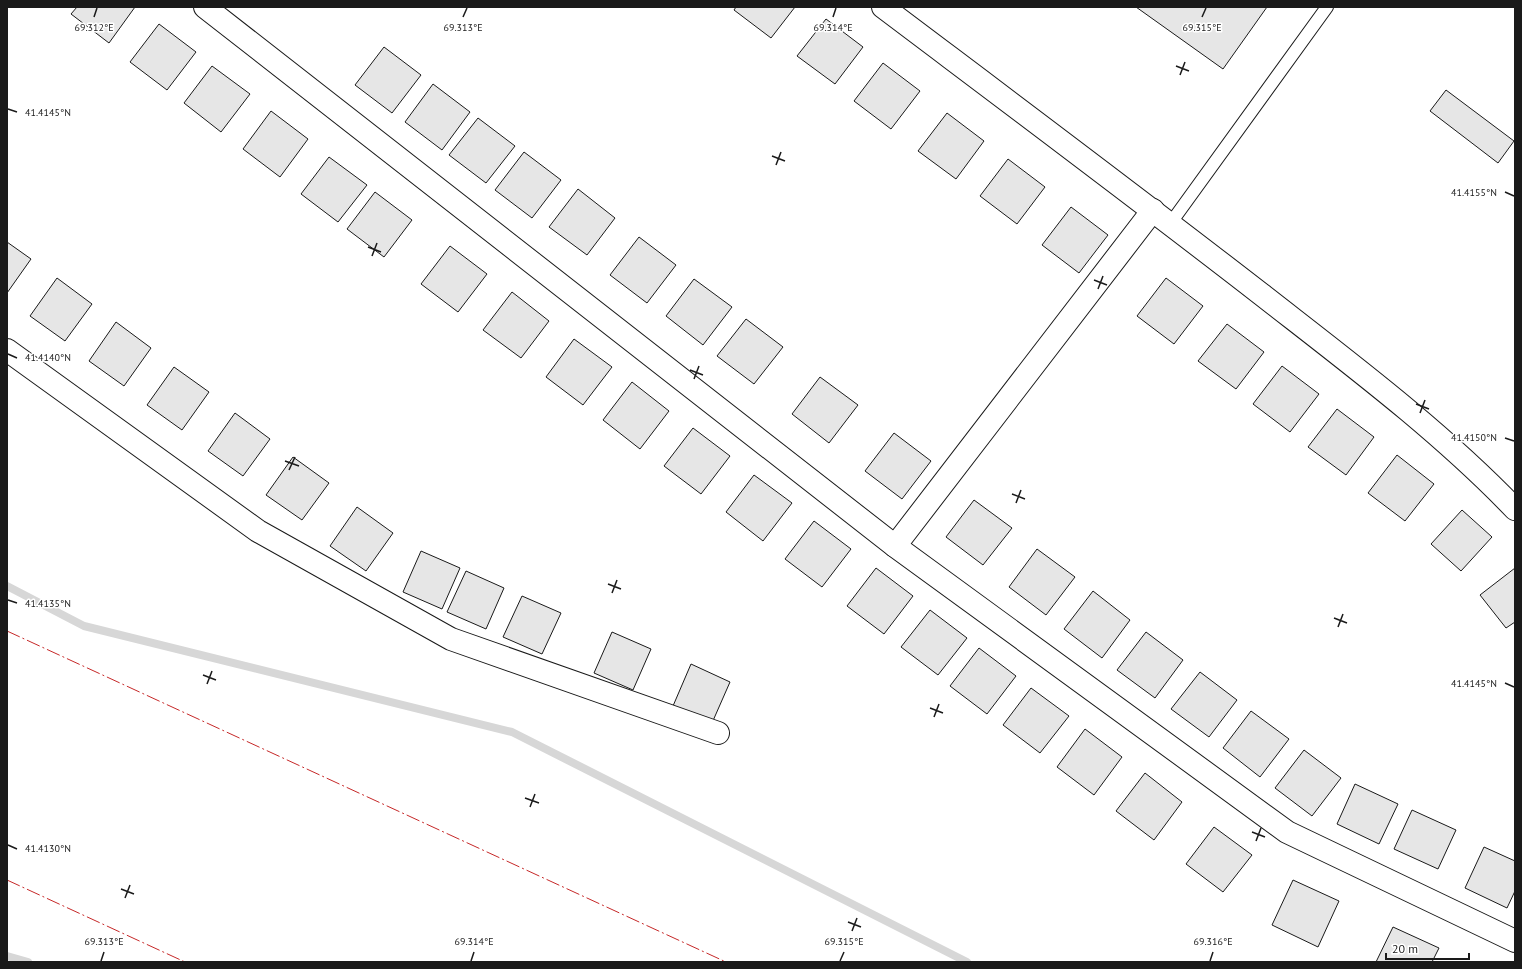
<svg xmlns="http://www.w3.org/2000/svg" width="1522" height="969" font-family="'PT Sans',sans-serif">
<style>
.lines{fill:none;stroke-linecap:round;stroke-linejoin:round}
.stream{stroke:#d7d7d7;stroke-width:8}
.building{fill:#e6e6e6;stroke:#1a1a1a}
.lane-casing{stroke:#1a1a1a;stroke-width:14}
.street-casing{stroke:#1a1a1a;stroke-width:24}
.primary-casing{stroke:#1a1a1a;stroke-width:24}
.lane{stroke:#fff;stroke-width:12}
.street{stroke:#fff;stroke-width:22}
.primary{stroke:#fff;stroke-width:22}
.power{stroke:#c62828;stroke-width:1;stroke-dasharray:14 3 2 3;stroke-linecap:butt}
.ticks{fill:none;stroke:#1a1a1a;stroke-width:1.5}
.ticks-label{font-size:10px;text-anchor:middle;fill:#1a1a1a;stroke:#fff;stroke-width:3;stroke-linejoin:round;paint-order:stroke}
</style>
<rect width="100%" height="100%" fill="#fff"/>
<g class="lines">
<g class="stream">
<path d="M7 586 84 626 512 732 967 962"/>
<path d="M7 956 28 962"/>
</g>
</g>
<g class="building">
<path d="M77 7H135L109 43 71 14Z"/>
<path d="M736 7H795L771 38 734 10Z"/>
<path d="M1136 7H1267L1223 69Z"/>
<path d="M826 19 863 47 835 84 797 56Z"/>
<path d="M159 24 196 52 167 90 130 62Z"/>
<path d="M384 47 421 75 392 113 355 85Z"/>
<path d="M883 63 920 91 891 129 854 101Z"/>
<path d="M212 66 250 94 221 132 184 103Z"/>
<path d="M433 84 470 112 442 150 405 122Z"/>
<path d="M1446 90 1514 141 1498 163 1430 111Z"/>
<path d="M271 111 308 139 280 177 243 149Z"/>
<path d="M947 113 984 141 956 179 918 151Z"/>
<path d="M478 118 515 146 486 183 449 155Z"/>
<path d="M524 152 561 180 532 218 495 190Z"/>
<path d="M329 157 367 185 338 222 301 194Z"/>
<path d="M1008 159 1045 187 1017 224 980 196Z"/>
<path d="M578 189 615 218 587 255 549 227Z"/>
<path d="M375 192 412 220 384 257 347 229Z"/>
<path d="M1071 207 1108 235 1079 273 1042 245Z"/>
<path d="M639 237 676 265 647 303 610 275Z"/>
<path d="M7 242 31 259 7 293Z"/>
<path d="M450 246 487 274 458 312 421 284Z"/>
<path d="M57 278 92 304 65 341 30 316Z"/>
<path d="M1166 278 1203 306 1174 344 1137 316Z"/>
<path d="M694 279 732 307 703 345 666 316Z"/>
<path d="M512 292 549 321 521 358 483 330Z"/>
<path d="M746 319 783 347 754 384 717 356Z"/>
<path d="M116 322 151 348 124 386 89 361Z"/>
<path d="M1227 324 1264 352 1236 389 1198 361Z"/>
<path d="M574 339 612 367 583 405 546 377Z"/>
<path d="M1282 366 1319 394 1290 432 1253 404Z"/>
<path d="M174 367 209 392 182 430 147 405Z"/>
<path d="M820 377 858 405 829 443 792 414Z"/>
<path d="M632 382 669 411 640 449 603 420Z"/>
<path d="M1337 409 1374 437 1346 475 1308 447Z"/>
<path d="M235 413 270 439 243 476 208 451Z"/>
<path d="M693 428 730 456 701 494 664 466Z"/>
<path d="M894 433 931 461 902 499 865 471Z"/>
<path d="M1397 455 1434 484 1405 521 1368 493Z"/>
<path d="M293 457 329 483 302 520 266 495Z"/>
<path d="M754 475 792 503 763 541 726 512Z"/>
<path d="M974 500 1012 528 983 565 946 537Z"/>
<path d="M357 507 393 533 366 571 330 546Z"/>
<path d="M1462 510 1492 537 1461 571 1431 544Z"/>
<path d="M814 521 851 549 822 587 785 559Z"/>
<path d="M1037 549 1075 577 1046 615 1009 587Z"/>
<path d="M421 551 460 568 442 609 403 592Z"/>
<path d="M876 568 913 596 884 634 847 606Z"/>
<path d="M1515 568V622L1506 628 1480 595Z"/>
<path d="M466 571 504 588 486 629 447 612Z"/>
<path d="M1093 591 1130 620 1102 658 1064 629Z"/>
<path d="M522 596 561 613 542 654 503 637Z"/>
<path d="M930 610 967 638 938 675 901 647Z"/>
<path d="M612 632 651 649 633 690 594 673Z"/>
<path d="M1146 632 1183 660 1155 698 1117 670Z"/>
<path d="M979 648 1016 676 987 714 950 686Z"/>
<path d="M691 664 730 682 712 723 673 706Z"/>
<path d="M1200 672 1237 700 1209 737 1171 709Z"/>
<path d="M1031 688 1069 716 1040 753 1003 725Z"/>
<path d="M1251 711 1289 739 1260 777 1223 748Z"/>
<path d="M1085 729 1122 757 1094 795 1057 767Z"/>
<path d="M1304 750 1341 778 1312 816 1275 788Z"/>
<path d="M1145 773 1182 802 1154 840 1116 811Z"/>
<path d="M1355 784 1398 804 1379 844 1337 824Z"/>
<path d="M1412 810 1456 830 1438 869 1394 849Z"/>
<path d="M1214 827 1252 855 1223 892 1186 864Z"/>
<path d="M1484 847 1515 861V891L1507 908 1465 888Z"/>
<path d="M1293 880 1339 901 1318 947 1272 925Z"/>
<path d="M1393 927 1439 948 1432 962H1376Z"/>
</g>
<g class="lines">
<g class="lane-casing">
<path id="lane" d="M1170 224 1327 7"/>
</g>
<g class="street-casing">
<g id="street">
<path d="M205 7 895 546 1287 832 1515 941"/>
<path d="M7 350 258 531 451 639 718 733"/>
<path d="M895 546 1153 210"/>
</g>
</g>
<g class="primary-casing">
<path id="primary" d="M883 7C1009 102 1136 197 1261 294 1348 362 1438 429 1515 509"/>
</g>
<use href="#lane" class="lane"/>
<use href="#street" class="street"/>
<use href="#primary" class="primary"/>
<g class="power">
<path d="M7 631 726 962"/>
<path d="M7 880 185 962"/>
</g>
</g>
<path class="ticks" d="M94 17 97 8M463 17 467 8M833 17 836 8M1202 17 1206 8M1176 66 1189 71M1180 75 1185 62M8 109 17 112M772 156 785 161M776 165 781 152M1505 192 1514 196M368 247 381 252M372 256 377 243M1094 280 1107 285M1098 289 1103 276M8 354 17 358M690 370 703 375M694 379 699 366M1416 404 1429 409M1420 413 1425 400M1505 438 1514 441M285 461 299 466M289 470 295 457M1012 494 1025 499M1016 503 1021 490M608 584 621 589M612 593 617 580M8 600 17 603M1334 618 1347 623M1338 627 1343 614M203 675 216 680M1505 683 1514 687M207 684 212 671M930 708 943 713M934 717 939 704M525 798 539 803M530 807 535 794M1252 832 1265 837M1256 841 1261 828M8 845 17 849M121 889 134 894M125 898 130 885M848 922 861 927M852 931 857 918M101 961 104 952M471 961 474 952M840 961 844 952M1210 961 1213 952"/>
<g class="ticks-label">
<text x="94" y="31">69.312°E</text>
<text x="463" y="31">69.313°E</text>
<text x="833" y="31">69.314°E</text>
<text x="1202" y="31">69.315°E</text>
<text x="48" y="116">41.4145°N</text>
<text x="1474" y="196">41.4155°N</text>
<text x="48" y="361">41.4140°N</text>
<text x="1474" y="441">41.4150°N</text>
<text x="48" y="607">41.4135°N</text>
<text x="1474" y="687">41.4145°N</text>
<text x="48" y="852">41.4130°N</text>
<text x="104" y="945">69.313°E</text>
<text x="474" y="945">69.314°E</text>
<text x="844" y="945">69.315°E</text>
<text x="1213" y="945">69.316°E</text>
</g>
<rect width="1522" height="969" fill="none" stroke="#1a1a1a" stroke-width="16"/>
<path d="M1386 953v6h83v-6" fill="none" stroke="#1a1a1a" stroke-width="2"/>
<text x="1392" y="953" font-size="12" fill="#1a1a1a" stroke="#ffffff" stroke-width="3" paint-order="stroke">20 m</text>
</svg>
